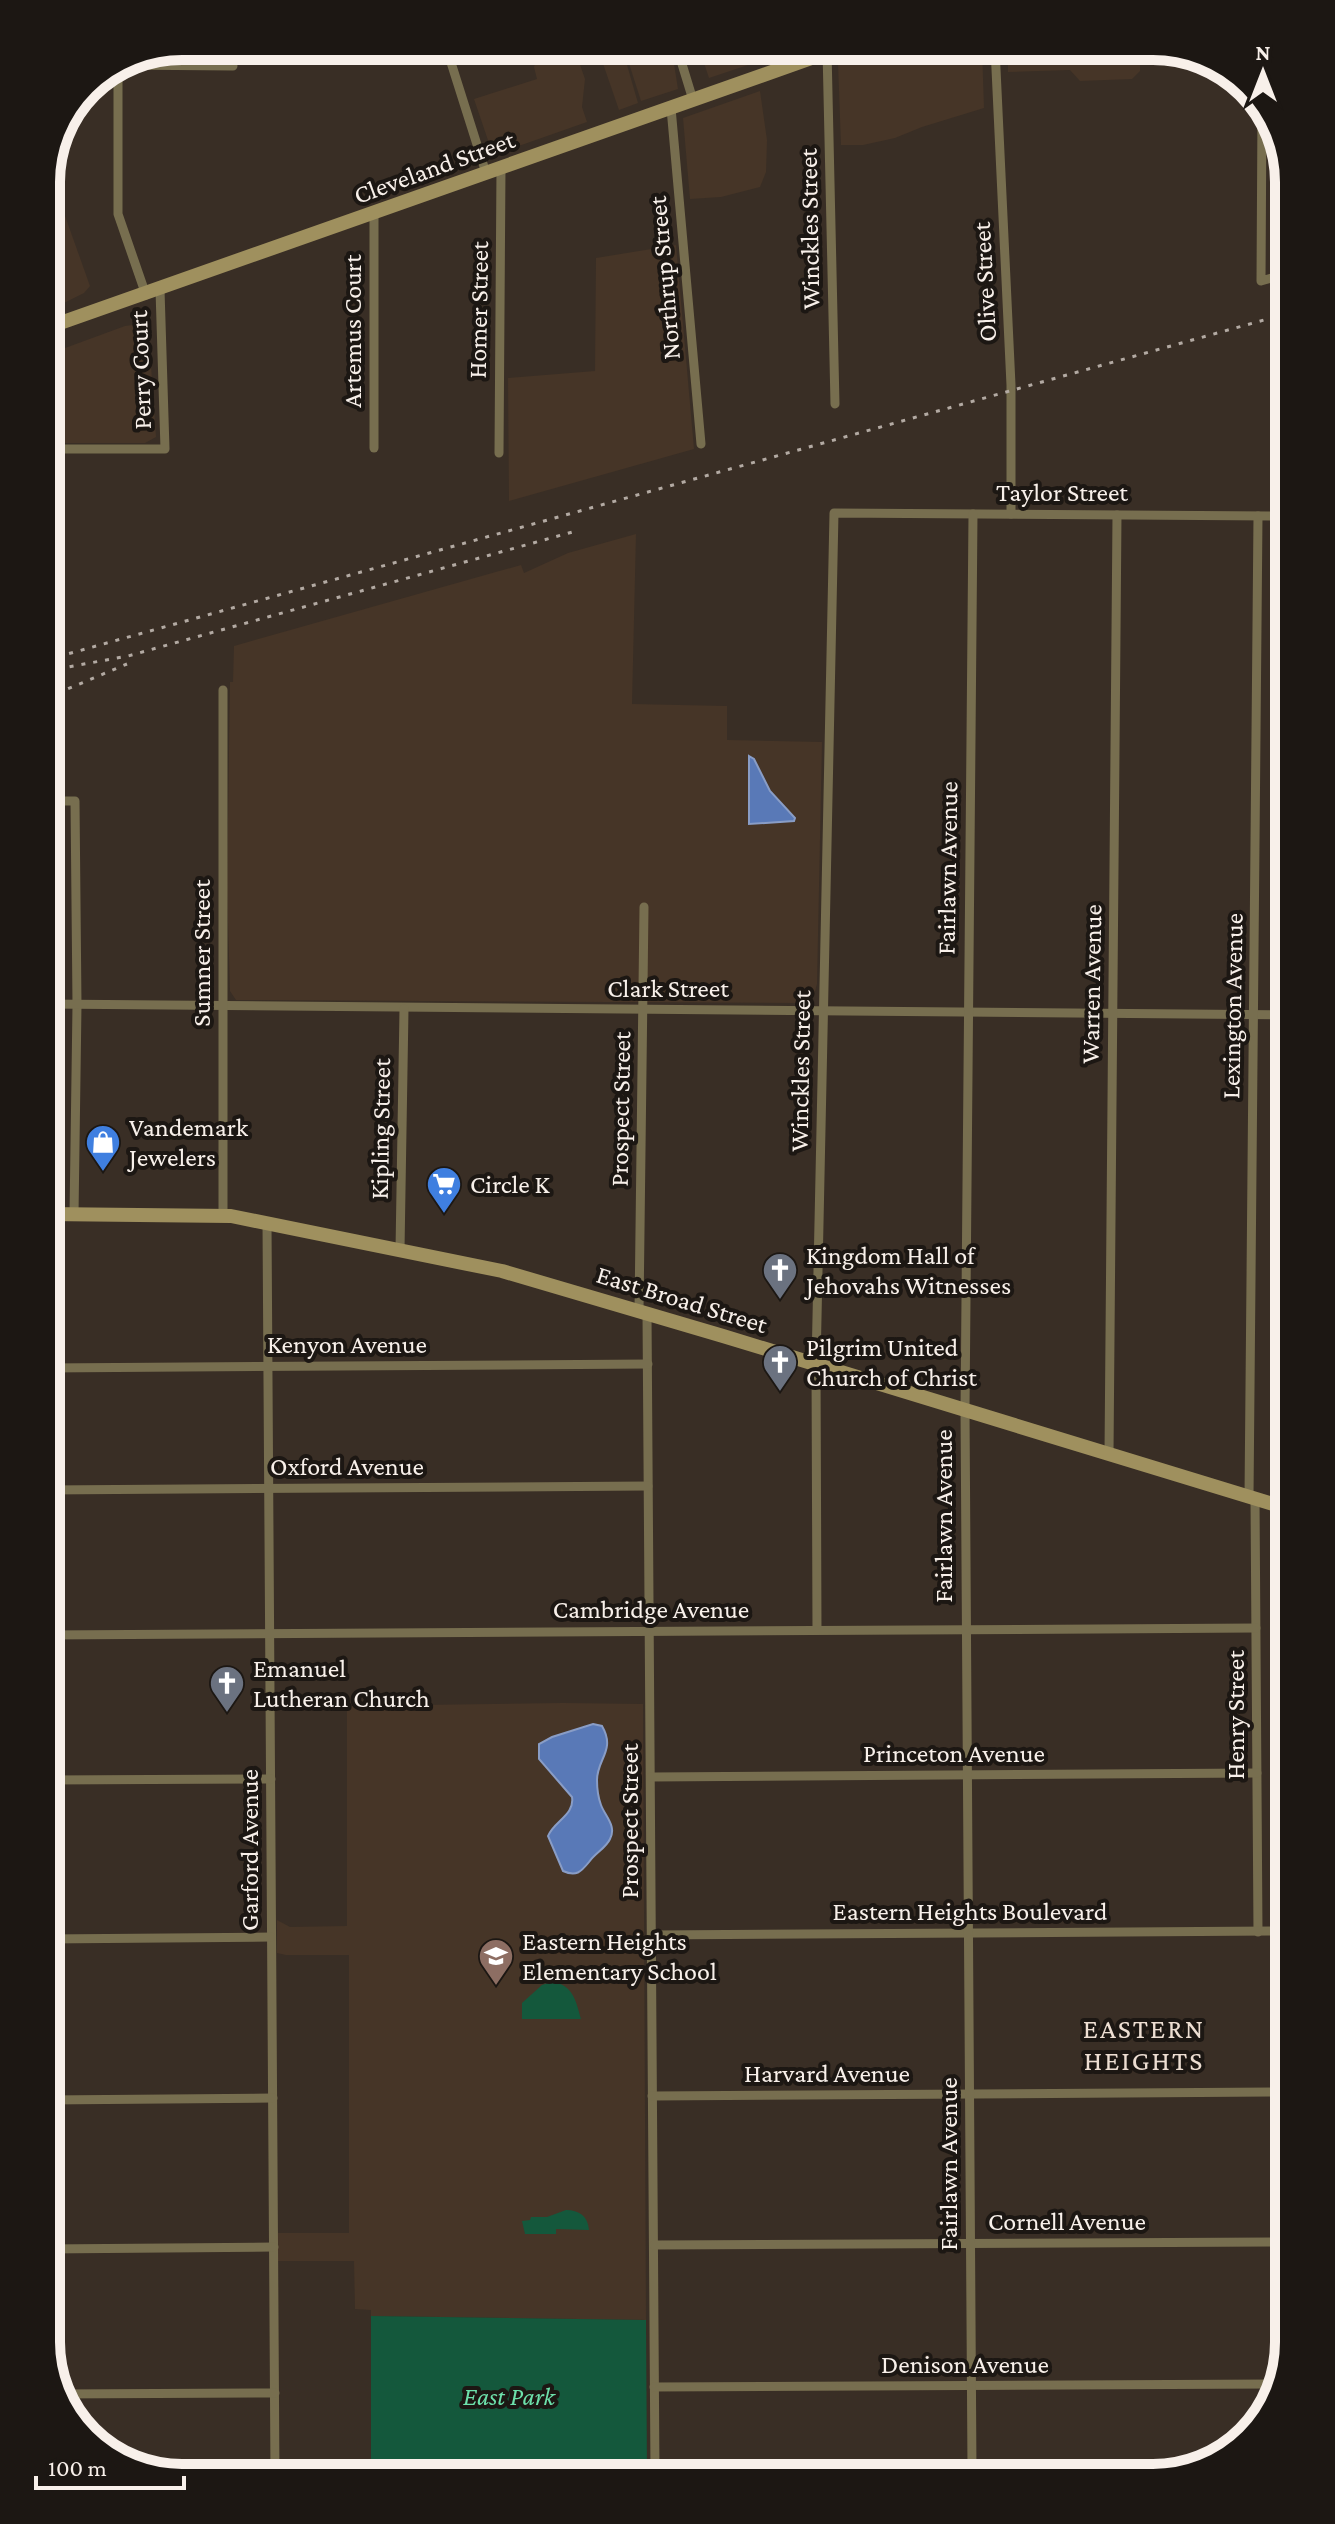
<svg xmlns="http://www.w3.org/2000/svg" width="1335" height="2524" font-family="'Crimson Pro',serif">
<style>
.built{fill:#463527}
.green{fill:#14583c}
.water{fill:#5979b7;stroke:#899dc6;stroke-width:2}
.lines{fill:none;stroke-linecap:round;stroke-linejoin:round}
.street{stroke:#776e4f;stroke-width:9}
.secondary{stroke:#9f905e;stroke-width:14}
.rail{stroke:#b3aaa3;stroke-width:3;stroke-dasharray:4 8;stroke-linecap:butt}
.labels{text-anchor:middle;stroke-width:8;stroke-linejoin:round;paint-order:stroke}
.street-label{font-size:26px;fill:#f8f0ea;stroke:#1c1713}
.poi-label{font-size:26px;fill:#f8f0ea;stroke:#1c1713;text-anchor:start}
.park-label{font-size:26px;font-style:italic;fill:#6de1ab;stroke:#1c1713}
.neighbourhood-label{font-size:28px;letter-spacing:2px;fill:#edded2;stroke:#1c1713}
.rim{fill:none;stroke:#f8f0ea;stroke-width:10}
</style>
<rect width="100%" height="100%" fill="#392e25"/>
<g class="built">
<path d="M1140 47V71L1132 79 1080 81 1070 70 1008 72V48Z"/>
<path d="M982 48 984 108 922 127 895 138 863 145H841L838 63 879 49Z"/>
<path d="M750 50 751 64 709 78 700 51Z"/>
<path d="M623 51 638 103 619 110 599 52Z"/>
<path d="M625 51H672L678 89 641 101Z"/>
<path d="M540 52H566L570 58 577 56 585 79 582 107 587 122 493 155 474 99 537 79 534 67Z"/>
<path d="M760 91 767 140 766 172 760 187 721 197 690 199 683 118Z"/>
<path d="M46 189H60L64 213 90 286 84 293 64 303 46 307Z"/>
<path d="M676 245 694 449 509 501 508 378 595 371 596 258Z"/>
<path d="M148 323 156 437 145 443H46V355L125 326Z"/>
<path d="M636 534 632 704 727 706V740L822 742 817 984 814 995 800 1003 236 1000 230 991 227 888 230 682H233L234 646 521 565 524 573 568 553Z"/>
<path d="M563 1703 643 1704 646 2320 371 2316V2310L355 2309 354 2261H278V2233H349V1955H286L277 1953V1920L290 1927 347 1926V1706Z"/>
</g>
<g class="green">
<path d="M551 1982C573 1984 576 2001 581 2019H522V2003L542 1985Z"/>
<path d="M566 2210C579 2210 588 2216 589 2230L556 2229V2234H525L522 2221 530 2220 531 2217H547Z"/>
<path d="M371 2316 646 2320 647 2473 371 2476Z"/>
</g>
<g class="water">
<path d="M749 756 754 759 770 791 795 818 794 821 749 824Z"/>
<path d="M593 1724 602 1726C616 1750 597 1759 597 1780 597 1788 598 1797 601 1805 605 1816 617 1826 610 1839 606 1848 595 1853 589 1862 581 1872 576 1877 563 1871L548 1836C554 1821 575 1815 572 1797L539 1759V1744L552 1737Z"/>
</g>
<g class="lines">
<g class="street">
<path d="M995 48 1011 385V514"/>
<path d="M827 50 835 404"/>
<path d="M678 51 693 100"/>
<path d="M448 53 486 173"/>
<path d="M118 64V214L146 295"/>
<path d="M118 65 233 66"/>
<path d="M671 108 701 444"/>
<path d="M1262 109 1261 281 1289 273"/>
<path d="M374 213V448"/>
<path d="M46 449H165L160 290"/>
<path d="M499 453 501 168"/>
<path d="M46 801H75L77 1005 74 1215"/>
<path d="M46 1004 1289 1015"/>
<path d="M223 1215V690"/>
<path d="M267 1223 275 2477"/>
<path d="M400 1250 404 1009"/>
<path d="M639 1311 644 907"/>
<path d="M647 1313 655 2473"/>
<path d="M46 1368 648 1364"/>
<path d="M1109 1454 1117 515"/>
<path d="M46 1490 648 1486"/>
<path d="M1249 1497 1258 516"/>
<path d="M1255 1499 1258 1932"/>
<path d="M817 1630 816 1365 834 513 1289 516"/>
<path d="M46 1635 1256 1628"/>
<path d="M651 1777 1257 1773"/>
<path d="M46 1780 271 1779"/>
<path d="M652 1935 1289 1931"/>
<path d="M46 1939 271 1937"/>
<path d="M652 2096 1289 2092"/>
<path d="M46 2100 273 2098"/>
<path d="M654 2245 1289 2242"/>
<path d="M46 2249 274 2247"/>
<path d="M654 2387 1276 2384"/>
<path d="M56 2394 275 2393"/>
<path d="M972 2470 965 1410 973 514"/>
</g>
<g class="secondary">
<path d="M46 328 837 49"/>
<path d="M46 1214 231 1216 502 1271 723 1336 1289 1509"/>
</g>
<g class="rail">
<path d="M46 660 1289 313"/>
<path d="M46 671 128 656 576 531"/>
<path d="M46 698 127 664"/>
</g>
</g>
<defs>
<g id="shop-pin" transform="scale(1.8)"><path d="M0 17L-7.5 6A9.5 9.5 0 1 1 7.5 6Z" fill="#3f7fe0" stroke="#1c1713"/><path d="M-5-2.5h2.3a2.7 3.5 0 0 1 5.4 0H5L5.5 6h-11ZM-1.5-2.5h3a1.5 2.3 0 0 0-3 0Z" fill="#fff"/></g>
<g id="supermarket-pin" transform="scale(1.8)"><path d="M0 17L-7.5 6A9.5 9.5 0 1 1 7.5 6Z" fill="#3f7fe0" stroke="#1c1713"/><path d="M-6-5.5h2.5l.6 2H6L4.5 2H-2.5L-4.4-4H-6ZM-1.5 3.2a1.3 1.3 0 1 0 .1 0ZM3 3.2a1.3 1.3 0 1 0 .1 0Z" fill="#fff"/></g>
<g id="church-pin" transform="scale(1.8)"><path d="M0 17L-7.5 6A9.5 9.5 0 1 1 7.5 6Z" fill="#6b7280" stroke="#1c1713"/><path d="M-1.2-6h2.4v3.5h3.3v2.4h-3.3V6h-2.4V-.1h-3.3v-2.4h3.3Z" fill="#fff"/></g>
<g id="school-pin" transform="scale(1.8)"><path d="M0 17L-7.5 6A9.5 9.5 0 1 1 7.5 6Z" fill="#8d6e63" stroke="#1c1713"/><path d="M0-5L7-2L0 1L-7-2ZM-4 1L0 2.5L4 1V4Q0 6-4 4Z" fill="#fff"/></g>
</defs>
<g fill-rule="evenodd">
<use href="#shop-pin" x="103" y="1142"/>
<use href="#supermarket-pin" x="444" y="1184"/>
<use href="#church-pin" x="780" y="1270"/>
<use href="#church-pin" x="780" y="1362"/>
<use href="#church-pin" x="227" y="1683"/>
<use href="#school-pin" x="496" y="1956"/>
</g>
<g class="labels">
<g class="street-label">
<text transform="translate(434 167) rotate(-20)" y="9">Cleveland Street</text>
<text transform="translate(809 229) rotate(-91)" y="9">Winckles Street</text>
<text transform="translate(664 278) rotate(-95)" y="9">Northrup Street</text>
<text transform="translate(984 282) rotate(-93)" y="9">Olive Street</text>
<text transform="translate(478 310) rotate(-89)" y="9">Homer Street</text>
<text transform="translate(352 331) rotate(-90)" y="9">Artemus Court</text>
<text transform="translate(140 370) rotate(-92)" y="9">Perry Court</text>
<text x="1062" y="501">Taylor Street</text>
<text transform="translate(947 868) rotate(-89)" y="9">Fairlawn Avenue</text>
<text transform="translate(201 953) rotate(-90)" y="9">Sumner Street</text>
<text transform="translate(1091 984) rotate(-89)" y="9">Warren Avenue</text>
<text x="668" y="997">Clark Street</text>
<text transform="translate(1232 1006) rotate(-89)" y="9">Lexington Avenue</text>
<text transform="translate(800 1071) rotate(-89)" y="9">Winckles Street</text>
<text transform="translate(620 1109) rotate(-89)" y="9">Prospect Street</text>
<text transform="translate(380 1129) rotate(-89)" y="9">Kipling Street</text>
<text transform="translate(682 1299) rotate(17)" y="9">East Broad Street</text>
<text x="347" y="1353">Kenyon Avenue</text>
<text x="347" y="1475">Oxford Avenue</text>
<text transform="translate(943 1516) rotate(-90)" y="9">Fairlawn Avenue</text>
<text x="651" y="1618">Cambridge Avenue</text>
<text transform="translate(1235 1715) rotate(-90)" y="9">Henry Street</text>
<text x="954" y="1762">Princeton Avenue</text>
<text transform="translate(629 1821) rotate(-90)" y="9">Prospect Street</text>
<text transform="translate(249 1850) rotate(-90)" y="9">Garford Avenue</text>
<text x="970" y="1920">Eastern Heights Boulevard</text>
<text x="827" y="2082">Harvard Avenue</text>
<text transform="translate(948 2164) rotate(-90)" y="9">Fairlawn Avenue</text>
<text x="1067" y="2230">Cornell Avenue</text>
<text x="965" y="2373">Denison Avenue</text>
</g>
<g class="poi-label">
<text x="129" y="1136">Vandemark<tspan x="129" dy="30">Jewelers</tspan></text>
<text x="470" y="1193">Circle K</text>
<text x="806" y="1264">Kingdom Hall of<tspan x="806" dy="30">Jehovahs Witnesses</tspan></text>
<text x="806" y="1356">Pilgrim United<tspan x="806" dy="30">Church of Christ</tspan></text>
<text x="253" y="1677">Emanuel<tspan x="253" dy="30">Lutheran Church</tspan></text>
<text x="522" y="1950">Eastern Heights<tspan x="522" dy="30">Elementary School</tspan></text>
</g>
<g class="park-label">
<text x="509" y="2405">East Park</text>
</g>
<g class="neighbourhood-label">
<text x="1144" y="2038">EASTERN<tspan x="1144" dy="32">HEIGHTS</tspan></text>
</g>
</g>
<path d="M0 0H1335V2524H0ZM182 60H1153A122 122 0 0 1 1275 182V2342A122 122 0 0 1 1153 2464H182A122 122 0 0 1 60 2342V182A122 122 0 0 1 182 60Z" fill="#1c1713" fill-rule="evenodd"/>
<path class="rim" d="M182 60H1153A122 122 0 0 1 1275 182V2342A122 122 0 0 1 1153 2464H182A122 122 0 0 1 60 2342V182A122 122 0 0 1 182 60Z"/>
<g transform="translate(1263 72)" stroke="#1c1713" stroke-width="6" paint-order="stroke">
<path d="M0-6L14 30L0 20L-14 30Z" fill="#f8f0ea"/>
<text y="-12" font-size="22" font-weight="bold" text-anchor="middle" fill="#f8f0ea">N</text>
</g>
<path d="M36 2476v12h148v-12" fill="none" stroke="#f8f0ea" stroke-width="4"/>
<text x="48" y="2476" font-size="24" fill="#f8f0ea" stroke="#1c1713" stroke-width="6" paint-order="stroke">100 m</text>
</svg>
